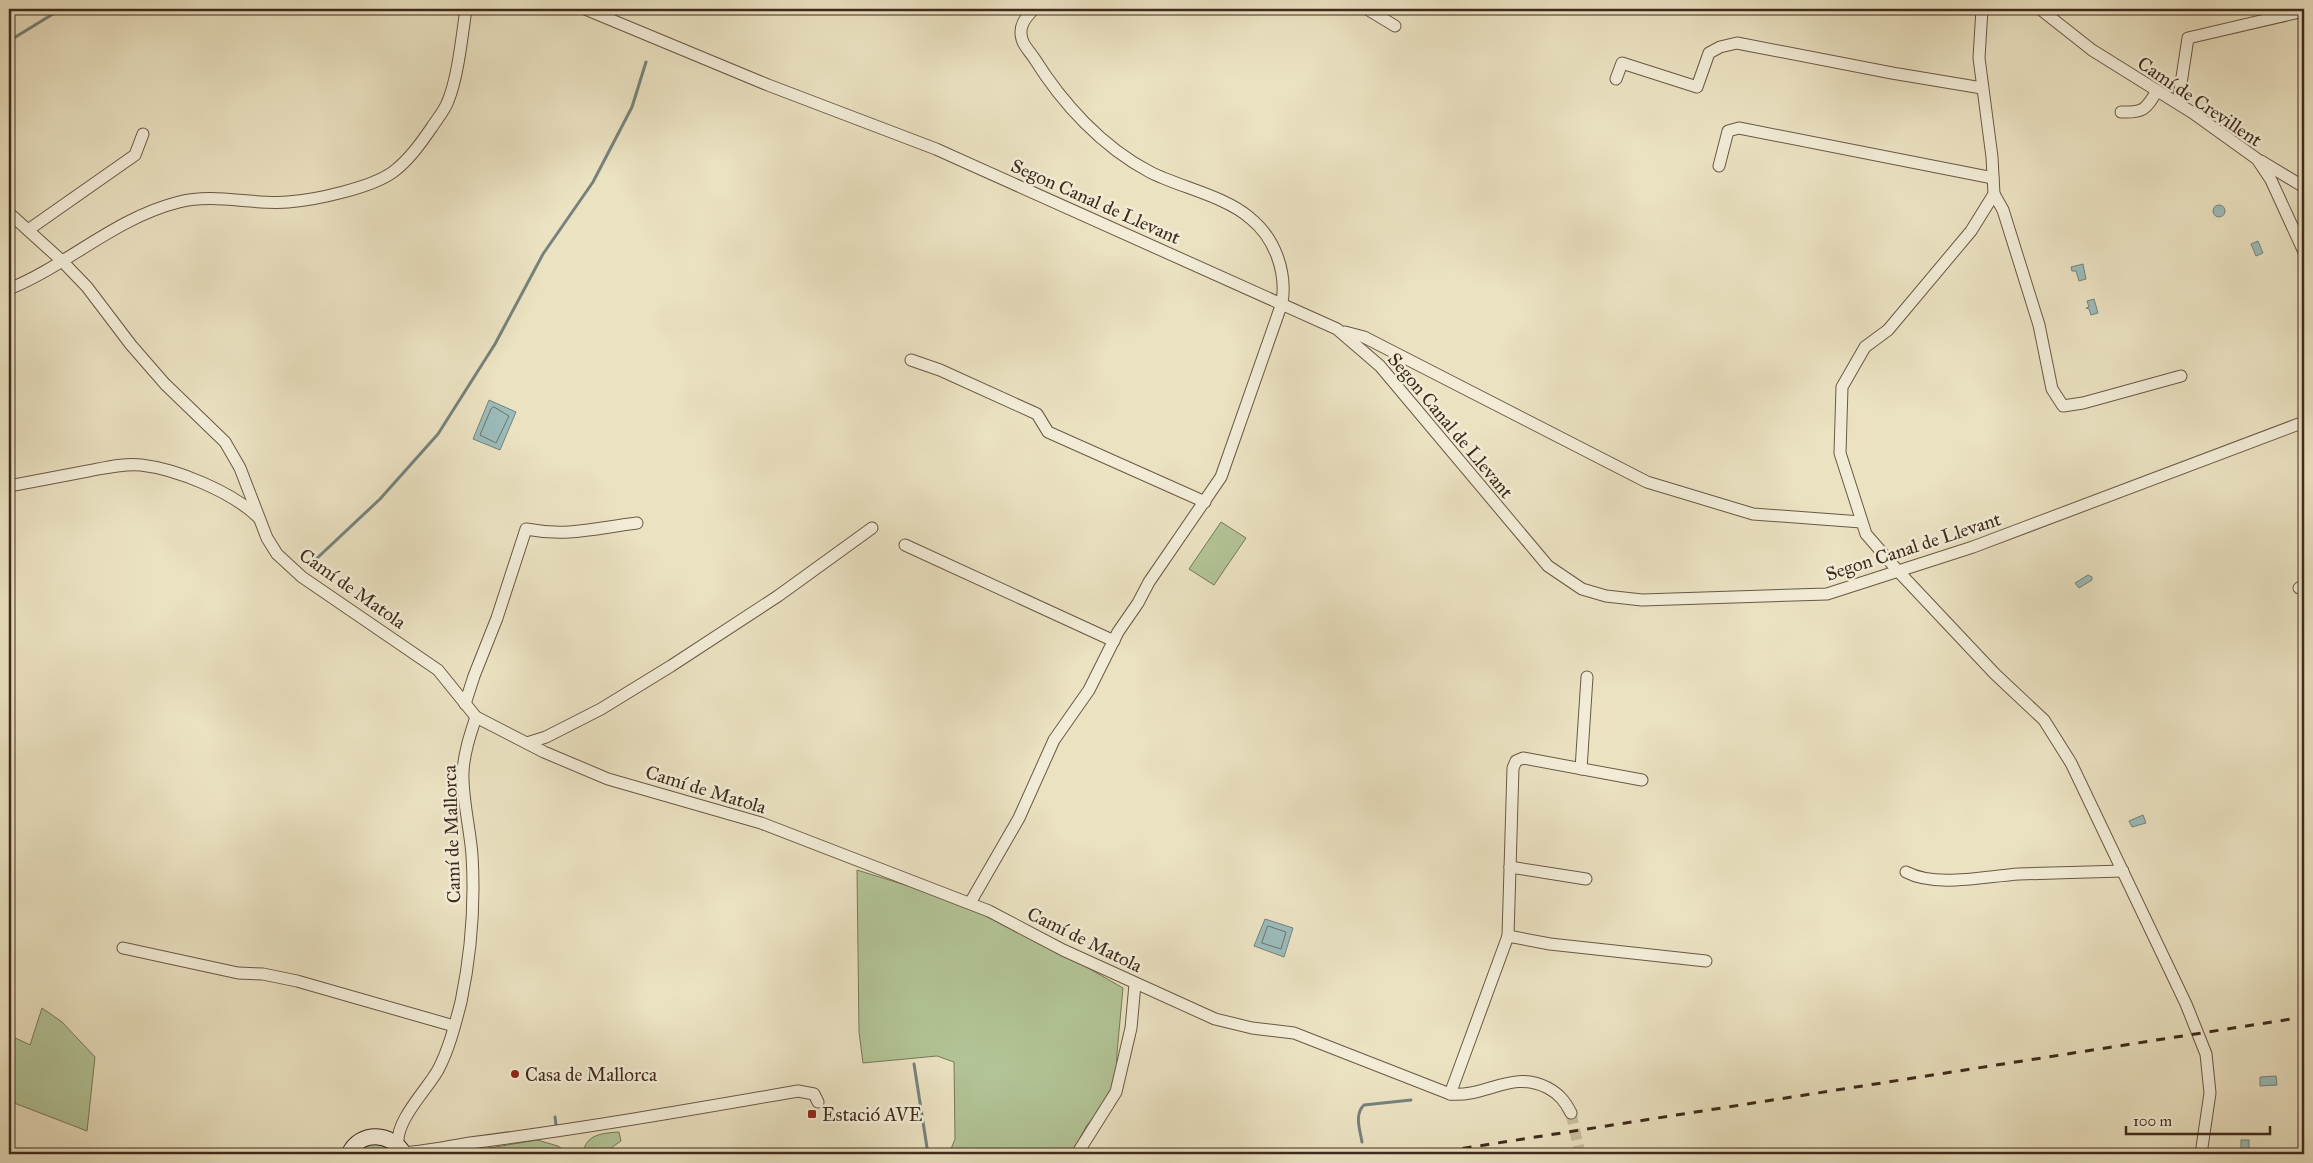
<svg xmlns="http://www.w3.org/2000/svg" width="2313" height="1163" font-family="'IM FELL Great Primer',serif">
<style>
.green{fill:#b2c497;stroke:#787759}
.water{fill:#9bbcbb;stroke:#76827b}
.lines{fill:none;stroke-linecap:round;stroke-linejoin:round}
.shore{stroke:#6d736b;stroke-width:1}
.stream{stroke:#76827b;stroke-width:3}
.minor-tunnel{stroke:#c9bda1;stroke-width:11;stroke-dasharray:11 5.5;stroke-linecap:butt}
.minor-casing{stroke:#6a5845;stroke-width:13}
.secondary-casing{stroke:#3f2a1b;stroke-width:17}
.minor{stroke:#f2ecd7;stroke-width:11}
.secondary{stroke:#f2ecd7;stroke-width:15}
.rail{stroke:#3f2a1b;stroke-width:3;stroke-dasharray:9 9;stroke-linecap:butt}
.poi-dot{fill:#8f2418;stroke:#f2ecd7;stroke-width:2}
.labels{text-anchor:middle;stroke-width:5;stroke-linejoin:round;paint-order:stroke}
.street-label{font-size:19px;fill:#3f2a1b;stroke:#f2ecd7}
.poi-label{font-size:19px;fill:#3f2a1b;stroke:#f2ecd7;text-anchor:start}
</style>
<rect width="100%" height="100%" fill="#ebe2c2"/>
<filter id="stains"><feTurbulence type="fractalNoise" baseFrequency=".004" numOctaves="4"/><feColorMatrix values="0 0 0 0 .2 0 0 0 0 .09 0 0 0 0 .02 0 0 0 .5 -.17"/></filter>
<radialGradient id="worn" r=".72"><stop offset=".6" stop-color="#630" stop-opacity="0"/><stop offset="1" stop-color="#630" stop-opacity=".3"/></radialGradient>
<g class="green">
<path d="M1221 522 1246 538 1214 585 1189 569Z"/>
<path d="M857 870 989 911 1123 988 1117 1053 1116 1092 1087 1125 1071 1154H949L955 1139 954 1062 937 1056 863 1063 859 1032Z"/>
<path d="M42 1008 62 1022 95 1057 87 1131 9 1101V1035L30 1045Z"/>
<path d="M619 1132 621 1141 611 1148 609 1154H583C585 1134 603 1133 619 1132Z"/>
<path d="M377 1139 402 1154H352Z"/>
<path d="M537 1140 558 1146 570 1154H454Z"/>
</g>
<g class="water">
<circle cx="2219" cy="211" r="6"/>
<path d="M2258 241 2263 253 2256 256 2251 244Z"/>
<path d="M2083 264 2086 279 2079 281 2076 271H2072L2071 267Z"/>
<path d="M2094 299 2098 313 2091 315 2089 309 2086 308 2089 307 2087 301Z"/>
<path d="M489 400 516 412 500 450 473 439Z"/>
<path d="M2088 575 2092 577V580L2079 588 2075 583Z"/>
<path d="M2143 815 2146 823 2132 827 2129 821Z"/>
<path d="M1265 919 1293 928 1284 957 1254 946Z"/>
<path d="M2276 1076 2277 1085 2260 1086V1077Z"/>
<rect x="2241" y="1140" width="8" height="14"/>
</g>
<g class="lines">
<g class="shore">
<path d="M494 407 509 416 496 443 480 435 491 409Z"/>
<path d="M1268 926 1286 932 1281 949 1262 943Z"/>
</g>
<g class="stream">
<path d="M9 41 61 9"/>
<path d="M313 562 380 499 438 434 495 344 543 254 593 182 632 107 646 62"/>
<path d="M914 1064 928 1154"/>
<path d="M555 1117 556 1125"/>
<path d="M1362 1142C1360 1130 1354 1114 1364 1105L1411 1100"/>
<path d="M559 1153 560 1154"/>
</g>
<path class="minor-tunnel" d="M1571 1113 1580 1154"/>
<g class="minor-casing">
<g id="minor">
<path d="M585 9 768 85 936 149 1337 329 1380 366 1548 566 1582 589 1606 596 1642 600 1827 594 1973 547 2304 422"/>
<path d="M1367 9 1395 26"/>
<path d="M1982 9 1979 58 1992 157 1994 194 1971 231 1888 330 1865 347 1842 387 1840 453 1866 534 1898 571 1995 674 2044 720 2071 763 2186 1004 2206 1054 2210 1093 2201 1154"/>
<path d="M2040 9 2092 50 2193 113 2257 159 2271 180 2304 252"/>
<path d="M1616 79 1622 63 1697 87 1709 53 1720 47 1737 43 1892 73 1982 88"/>
<path d="M2178 103 2188 38 2304 11"/>
<path d="M2121 112C2144 113 2146 109 2157 91"/>
<path d="M2261 161 2304 187"/>
<path d="M1719 166 1728 131 1739 128 1993 178"/>
<path d="M1994 194 2003 210 2039 325 2052 389 2063 406 2083 403 2181 376"/>
<path d="M9 213 61 260 87 287 131 345 165 384 225 442 240 468 267 538 277 554 302 577 438 670 476 717 544 752 608 779 761 823 989 911 1063 950 1215 1019 1252 1028 1294 1033 1450 1094C1486 1098 1512 1069 1548 1088 1559 1094 1565 1101 1571 1113"/>
<path d="M28 230 135 155 143 134"/>
<path d="M9 289C68 265 115 218 179 202 215 193 252 205 288 202 315 200 371 188 393 172 409 160 421 143 432 127 437 119 445 110 448 101 458 77 462 36 466 9"/>
<path d="M1345 332 1364 337 1647 482 1753 514 1861 522"/>
<path d="M911 360 940 370 1037 414 1048 432 1205 502"/>
<path d="M9 486C35 481 61 476 88 471 104 468 124 463 141 465 177 469 232 492 258 517"/>
<path d="M905 545 1114 641"/>
<path d="M2299 588 2304 585"/>
<path d="M465 704 474 676 497 618 526 529C568 537 596 528 637 523"/>
<path d="M527 743 546 737 601 709 671 666 778 596 872 528"/>
<path d="M1581 769 1587 677"/>
<path d="M1510 867 1586 879"/>
<path d="M1906 872C1936 888 1986 876 2019 874 2054 873 2088 872 2123 871"/>
<path d="M970 903 1019 818 1054 740 1089 690 1118 632 1138 603 1149 582 1221 477 1282 303C1287 272 1275 238 1250 218 1225 196 1179 187 1150 172 1102 147 1062 103 1034 58 1030 52 1023 45 1022 39 1018 26 1026 17 1034 9"/>
<path d="M1508 936 1550 944 1706 961"/>
<path d="M123 948 238 973 263 974 297 981 454 1026"/>
<path d="M1450 1094 1508 936 1513 768 1516 761 1523 758 1642 780"/>
<path d="M398 1145C395 1121 426 1091 438 1070 449 1049 455 1025 461 1002 471 954 475 903 472 855 470 828 462 798 463 772 464 753 470 735 476 717"/>
<path d="M403 1152C411 1154 458 1145 470 1143 580 1129 689 1110 798 1091L814 1094 818 1102"/>
<path d="M1077 1154 1116 1092 1131 1028 1135 984"/>
</g>
</g>
<g class="secondary-casing">
<path id="secondary" d="M349 1154C360 1130 392 1132 404 1154"/>
</g>
<use href="#minor" class="minor"/>
<use href="#secondary" class="secondary"/>
<path class="rail" d="M1427 1154 2304 1017"/>
</g>
<g class="poi-dot">
<circle cx="515" cy="1074" r="5"/>
<rect x="807" y="1109" width="10" height="10" rx="2.5"/>
</g>
<g class="labels">
<g class="street-label">
<text transform="translate(2200 101) rotate(34)" y="7">Camí de Crevillent</text>
<text transform="translate(1096 201) rotate(24)" y="7">Segon Canal de Llevant</text>
<text transform="translate(1451 425) rotate(50)" y="7">Segon Canal de Llevant</text>
<text transform="translate(1913 546) rotate(-18)" y="7">Segon Canal de Llevant</text>
<text transform="translate(353 588) rotate(35)" y="7">Camí de Matola</text>
<text transform="translate(706 789) rotate(17)" y="7">Camí de Matola</text>
<text transform="translate(451 834) rotate(-92)" y="7">Camí de Mallorca</text>
<text transform="translate(1085 939) rotate(26)" y="7">Camí de Matola</text>
</g>
<g class="poi-label">
<text x="525" y="1081">Casa de Mallorca</text>
<text x="822" y="1121">Estació AVE</text>
</g>
</g>
<rect width="2313" height="1163" fill="none" stroke="#ebe2c2" stroke-width="30"/>
<rect x="10" y="10" width="2293" height="1143" fill="none" stroke="#3f2a1b" stroke-width="2.5"/>
<rect x="15" y="15" width="2283" height="1133" fill="none" stroke="#3f2a1b"/>
<path d="M2126 1126v8h144v-8" fill="none" stroke="#3f2a1b" stroke-width="2.5"/>
<text x="2133" y="1126" font-size="15" fill="#3f2a1b" stroke="#f2ecd7" stroke-width="4" paint-order="stroke">100 m</text>
<rect width="100%" height="100%" filter="url(#stains)"/>
<rect width="100%" height="100%" fill="url(#worn)"/>
</svg>
